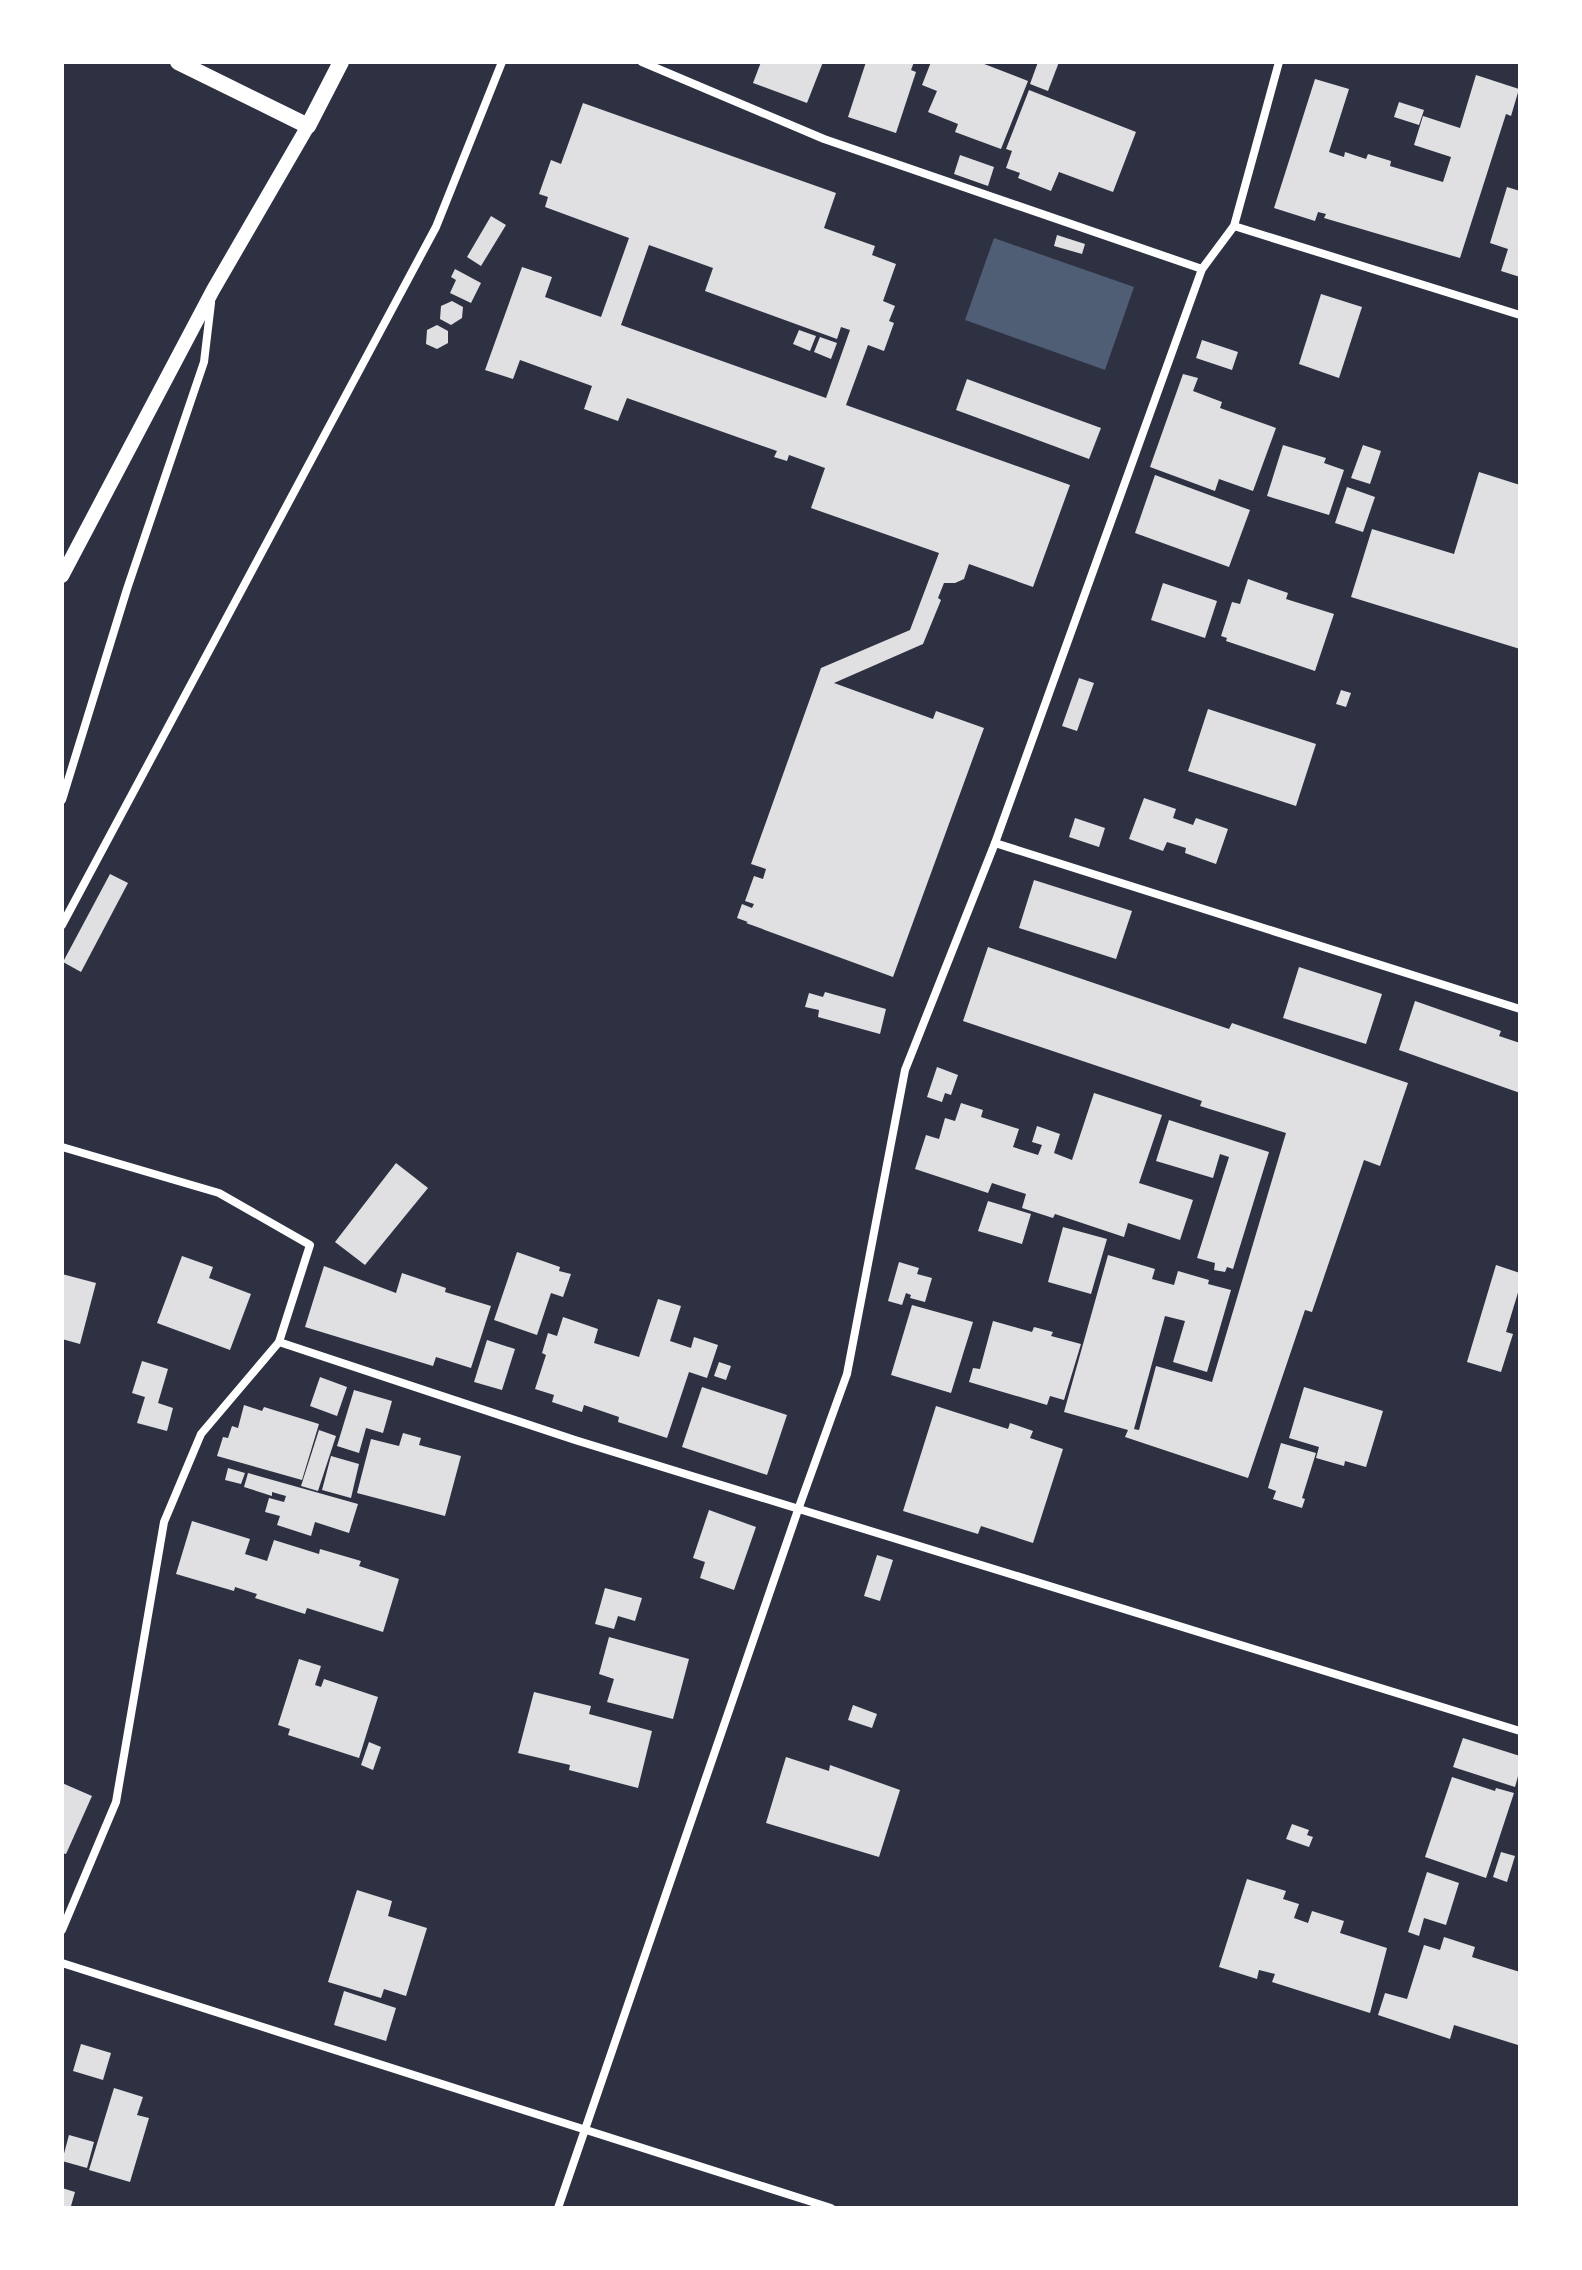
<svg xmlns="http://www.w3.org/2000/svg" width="1582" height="2270" font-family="Karla,sans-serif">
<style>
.water{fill:#4f5d75}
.building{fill:#e0e0e3;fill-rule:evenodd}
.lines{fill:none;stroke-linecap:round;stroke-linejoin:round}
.minor{stroke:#fff;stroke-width:8}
.tertiary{stroke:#fff;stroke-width:14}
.secondary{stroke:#fff;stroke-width:16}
</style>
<rect width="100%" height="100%" fill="#2d3142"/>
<path class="water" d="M994 238 1134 287 1105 370 965 320Z"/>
<g class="building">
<path d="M761 62H823L807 103 753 83Z"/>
<path d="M866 62H914L911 70 916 72 896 133 848 117Z"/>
<path d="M931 62H979L1028 81 1001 149 955 132 958 124 928 112 937 91 922 85Z"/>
<path d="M1038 62H1059L1048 91 1030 84Z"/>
<path d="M1476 75 1519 89 1511 116 1506 114 1460 258 1324 218 1326 214 1318 212 1315 221 1274 208 1315 79 1349 89 1329 152 1344 157 1345 152 1366 159 1368 154 1391 161 1390 166 1443 182 1451 157 1414 145 1423 116 1460 128Z"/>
<path d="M1029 90 1136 132 1113 192 1059 172 1051 191 1018 178 1020 173 1006 168 1012 151 1006 149Z"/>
<path d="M1399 102 1424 110 1419 125 1394 117Z"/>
<path d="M583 103 836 193 824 228 875 246 872 255 896 264 883 301 895 306 889 321 894 323 884 351 868 345 846 405 1070 485 1033 587 969 564 964 579 955 583H944L938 598 941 600 923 644 834 683 933 719 936 711 984 728 893 977 746 923 748 922 737 918 742 904 752 908 754 904 745 901 754 876 763 879 766 869 751 864 821 668 910 630 939 553 811 508 825 468 789 455 787 461 774 457 777 451 627 398 618 421 584 409 592 386 520 360 513 379 485 370 522 267 552 277 545 297 601 317 629 238 545 207 548 197 539 194 551 160 561 164ZM649 245 713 268 705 291 837 339 841 327 850 330 826 398 621 325Z"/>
<path d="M960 155 994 167 988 186 954 174Z"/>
<path d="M1507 187 1520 191V277L1501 271 1508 249 1490 243Z"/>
<path d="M491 216 506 225 481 266 467 257Z"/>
<path d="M1057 235 1085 244 1082 254 1054 246Z"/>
<path d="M455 269 481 283 471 303 450 293 456 280 451 277Z"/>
<path d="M1321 294 1362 307 1339 378 1299 364Z"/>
<path d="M452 301 463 307 462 318 451 325 440 319 441 306Z"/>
<path d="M437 325 448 331V343L437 349 426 344 427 330Z"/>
<path d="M799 330 816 336 810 351 793 344Z"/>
<path d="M820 337 837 343 831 359 814 352Z"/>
<path d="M1202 340 1238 352 1232 370 1196 358Z"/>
<path d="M1183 374 1198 378 1193 391 1222 402 1220 408 1276 428 1253 491 1219 479 1215 491 1150 467Z"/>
<path d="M967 379 1101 428 1089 459 956 410Z"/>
<path d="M1283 445 1326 458 1324 463 1344 470 1329 515 1267 496Z"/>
<path d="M1363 445 1381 451 1370 484 1351 478Z"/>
<path d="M1479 472 1520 485V649L1351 597 1372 529 1454 554Z"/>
<path d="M1155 475 1250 510 1229 567 1135 533Z"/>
<path d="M1347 487 1375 497 1363 532 1335 523Z"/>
<path d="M1248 579 1288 593 1286 599 1334 614 1315 671 1226 641 1227 638 1221 636 1232 602 1240 604Z"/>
<path d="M1163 583 1217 601 1205 638 1151 620Z"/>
<path d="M1079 678 1094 683 1077 731 1062 726Z"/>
<path d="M1341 690 1351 693 1346 707 1336 704Z"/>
<path d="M1208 709 1316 744 1296 806 1188 771Z"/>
<path d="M1144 798 1176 809 1173 818 1193 825 1196 818 1228 829 1216 864 1185 853 1186 848 1167 842 1163 851 1129 839Z"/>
<path d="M1075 818 1105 828 1099 847 1069 837Z"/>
<path d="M110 874 128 883 81 972 63 962Z"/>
<path d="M1034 880 1132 911 1116 959 1019 928Z"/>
<path d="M988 947 1229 1029 1232 1023 1408 1083 1380 1166 1364 1160 1312 1312 1305 1310 1248 1478 1125 1437 1128 1430 1064 1412 1108 1255 1155 1269 1152 1279 1174 1285 1178 1271 1209 1280 1208 1284 1231 1290 1207 1372 1173 1362 1185 1321 1165 1316 1134 1429 1139 1430 1156 1366 1212 1382 1286 1133 1200 1106 1202 1101 963 1021Z"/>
<path d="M1299 967 1382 994 1366 1044 1283 1018Z"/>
<path d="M825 992 886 1009 880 1034 818 1017 819 1010 805 1007 809 993 823 997Z"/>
<path d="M1415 1001 1501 1031 1499 1036 1520 1043V1093L1399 1050Z"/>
<path d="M937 1067 958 1075 951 1095 945 1093 942 1102 927 1097Z"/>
<path d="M1094 1093 1162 1115 1139 1183 1193 1200 1180 1240 1128 1223 1124 1237 1055 1214 1053 1218 1022 1208 1026 1194 992 1183 988 1193 915 1169 926 1135 939 1139 945 1118 955 1121 961 1103 983 1110 981 1117 1019 1129 1013 1147 1038 1155 1042 1145 1032 1142 1037 1126 1060 1134 1054 1153 1072 1160Z"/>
<path d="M1169 1120 1269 1152 1233 1269 1227 1267 1225 1272 1214 1270 1215 1263 1197 1258 1229 1157 1220 1154 1213 1178 1156 1161Z"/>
<path d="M396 1163 428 1188 365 1265 335 1242Z"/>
<path d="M988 1201 1031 1214 1022 1244 978 1231Z"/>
<path d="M1063 1227 1107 1239 1091 1294 1048 1282Z"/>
<path d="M517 1252 560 1267 559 1271 571 1274 563 1297 551 1293 537 1335 494 1320Z"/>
<path d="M182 1256 213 1267 209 1278 251 1294 230 1350 157 1323Z"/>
<path d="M899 1262 919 1268 917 1274 932 1278 925 1302 910 1298 911 1295 906 1293 902 1305 888 1301Z"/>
<path d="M1496 1265 1520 1273V1286L1506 1332 1513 1334 1501 1372 1467 1362Z"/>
<path d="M324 1266 396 1293 402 1273 446 1288 445 1292 491 1306 471 1368 436 1357 433 1366 305 1327Z"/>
<path d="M62 1274 96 1283 80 1344 62 1339Z"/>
<path d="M658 1299 681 1306 670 1341 691 1348 694 1337 718 1345 707 1378 689 1372 667 1438 618 1422 619 1417 584 1405 582 1412 552 1402 554 1395 535 1389 546 1355 542 1353 548 1333 557 1336 563 1317 598 1329 594 1343 639 1357Z"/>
<path d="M912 1305 973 1322 951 1393 891 1375Z"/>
<path d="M993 1321 1032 1332 1034 1327 1053 1332 1051 1336 1081 1344 1064 1400 1050 1396 1047 1405 969 1382 973 1368 980 1369Z"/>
<path d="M487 1340 515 1349 502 1390 474 1382Z"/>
<path d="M142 1361 168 1369 158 1403 173 1408 167 1431 137 1423 145 1397 132 1393Z"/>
<path d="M719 1362 731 1366 726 1380 714 1376Z"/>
<path d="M320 1377 347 1387 337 1416 310 1406Z"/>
<path d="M702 1387 787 1415 767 1475 682 1447Z"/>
<path d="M1304 1387 1383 1411 1366 1467 1345 1461 1344 1466 1316 1458 1319 1447 1289 1438Z"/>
<path d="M354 1390 392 1401 383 1433 366 1428 359 1453 337 1446Z"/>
<path d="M244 1405 262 1411 264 1407 319 1424 302 1480 217 1456 223 1437 228 1438 232 1426 238 1428Z"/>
<path d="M936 1406 1008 1429 1010 1423 1033 1431 1030 1438 1063 1449 1033 1543 981 1526 978 1534 903 1511Z"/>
<path d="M319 1430 336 1436 318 1491 301 1486Z"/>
<path d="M403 1433 421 1438 419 1445 461 1456 445 1516 357 1493 371 1439 399 1446Z"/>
<path d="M1281 1443 1316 1453 1302 1498 1305 1499 1302 1508 1273 1499 1276 1491 1268 1488Z"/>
<path d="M331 1456 359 1464 351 1498 322 1490Z"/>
<path d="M228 1468 245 1473 241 1484 225 1480Z"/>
<path d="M248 1473 358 1504 349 1533 315 1522 311 1536 277 1525 280 1516 265 1512 269 1498 284 1502 286 1496 272 1492V1496L244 1487Z"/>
<path d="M709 1510 756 1527 734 1590 700 1578 705 1562 693 1558Z"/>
<path d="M192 1521 250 1539 245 1554 267 1561 274 1540 319 1554 320 1549 361 1561 359 1566 399 1579 383 1632 307 1608 305 1614 255 1598 257 1594 235 1587 234 1591 176 1574Z"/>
<path d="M877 1555 893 1560 880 1601 864 1596Z"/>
<path d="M605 1588 642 1598 635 1621 618 1616 614 1629 595 1624Z"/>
<path d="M609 1637 689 1659 673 1719 607 1702 614 1679 599 1674Z"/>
<path d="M299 1659 321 1666 315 1685 321 1687 324 1679 378 1697 359 1758 288 1735 290 1729 278 1725Z"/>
<path d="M534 1692 591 1706 589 1714 652 1731 638 1788 569 1770 570 1765 518 1753Z"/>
<path d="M853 1705 877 1714 872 1728 848 1720Z"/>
<path d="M1463 1738 1520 1756V1769L1515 1787 1453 1767Z"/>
<path d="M369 1742 381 1747 373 1770 361 1765Z"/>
<path d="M786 1757 829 1771 830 1765 900 1790 879 1857 766 1823Z"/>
<path d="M1452 1777 1495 1791 1496 1788 1514 1793 1486 1878 1425 1857Z"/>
<path d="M62 1783 92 1796 66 1854 62 1853Z"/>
<path d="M1292 1824 1309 1830 1307 1835 1313 1837 1309 1847 1286 1839Z"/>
<path d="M1501 1852 1515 1856 1507 1882 1493 1877Z"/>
<path d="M1427 1872 1459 1883 1446 1925 1424 1918 1419 1936 1408 1932Z"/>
<path d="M1247 1879 1286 1891 1283 1899 1299 1904 1294 1918 1308 1923 1312 1911 1344 1921 1340 1933 1387 1948 1370 2013 1272 1982 1275 1974 1259 1970 1257 1979 1219 1967Z"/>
<path d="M357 1890 392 1901 388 1916 427 1928 406 1996 384 1989 381 1998 328 1982Z"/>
<path d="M1444 1937 1475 1947 1472 1957 1520 1972 1518 2045 1454 2025 1450 2039 1378 2015 1385 1993 1407 1999 1424 1945 1440 1950Z"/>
<path d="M344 1991 396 2008 386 2041 334 2025Z"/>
<path d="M81 2044 111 2053 103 2080 73 2071Z"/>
<path d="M114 2088 143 2097 137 2115 149 2118 130 2182 89 2170Z"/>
<path d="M69 2135 94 2142 87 2168 62 2161Z"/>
<path d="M62 2188 75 2192 71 2206 76 2208H62Z"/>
</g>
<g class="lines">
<g class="minor">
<path d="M642 62 824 139 1202 269"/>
<path d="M1234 226 1520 315"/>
<path d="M62 800 127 589 204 362 211 303"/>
<path d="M995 843 1520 1009"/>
<path d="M62 925 436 227 502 62"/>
<path d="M62 1147 219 1193 310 1245 279 1342 201 1434 164 1522 116 1802 62 1930"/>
<path d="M279 1342 575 1440 1520 1731"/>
<path d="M62 1963 831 2208"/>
<path d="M558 2208 799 1507 847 1374 905 1070 995 843 1202 269 1234 226 1279 62"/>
</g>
<path class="tertiary" d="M62 576 213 290 308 126"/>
<path class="secondary" d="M178 62 308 126 341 62"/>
</g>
<rect width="1582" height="2270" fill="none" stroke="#ffffff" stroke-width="128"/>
</svg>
